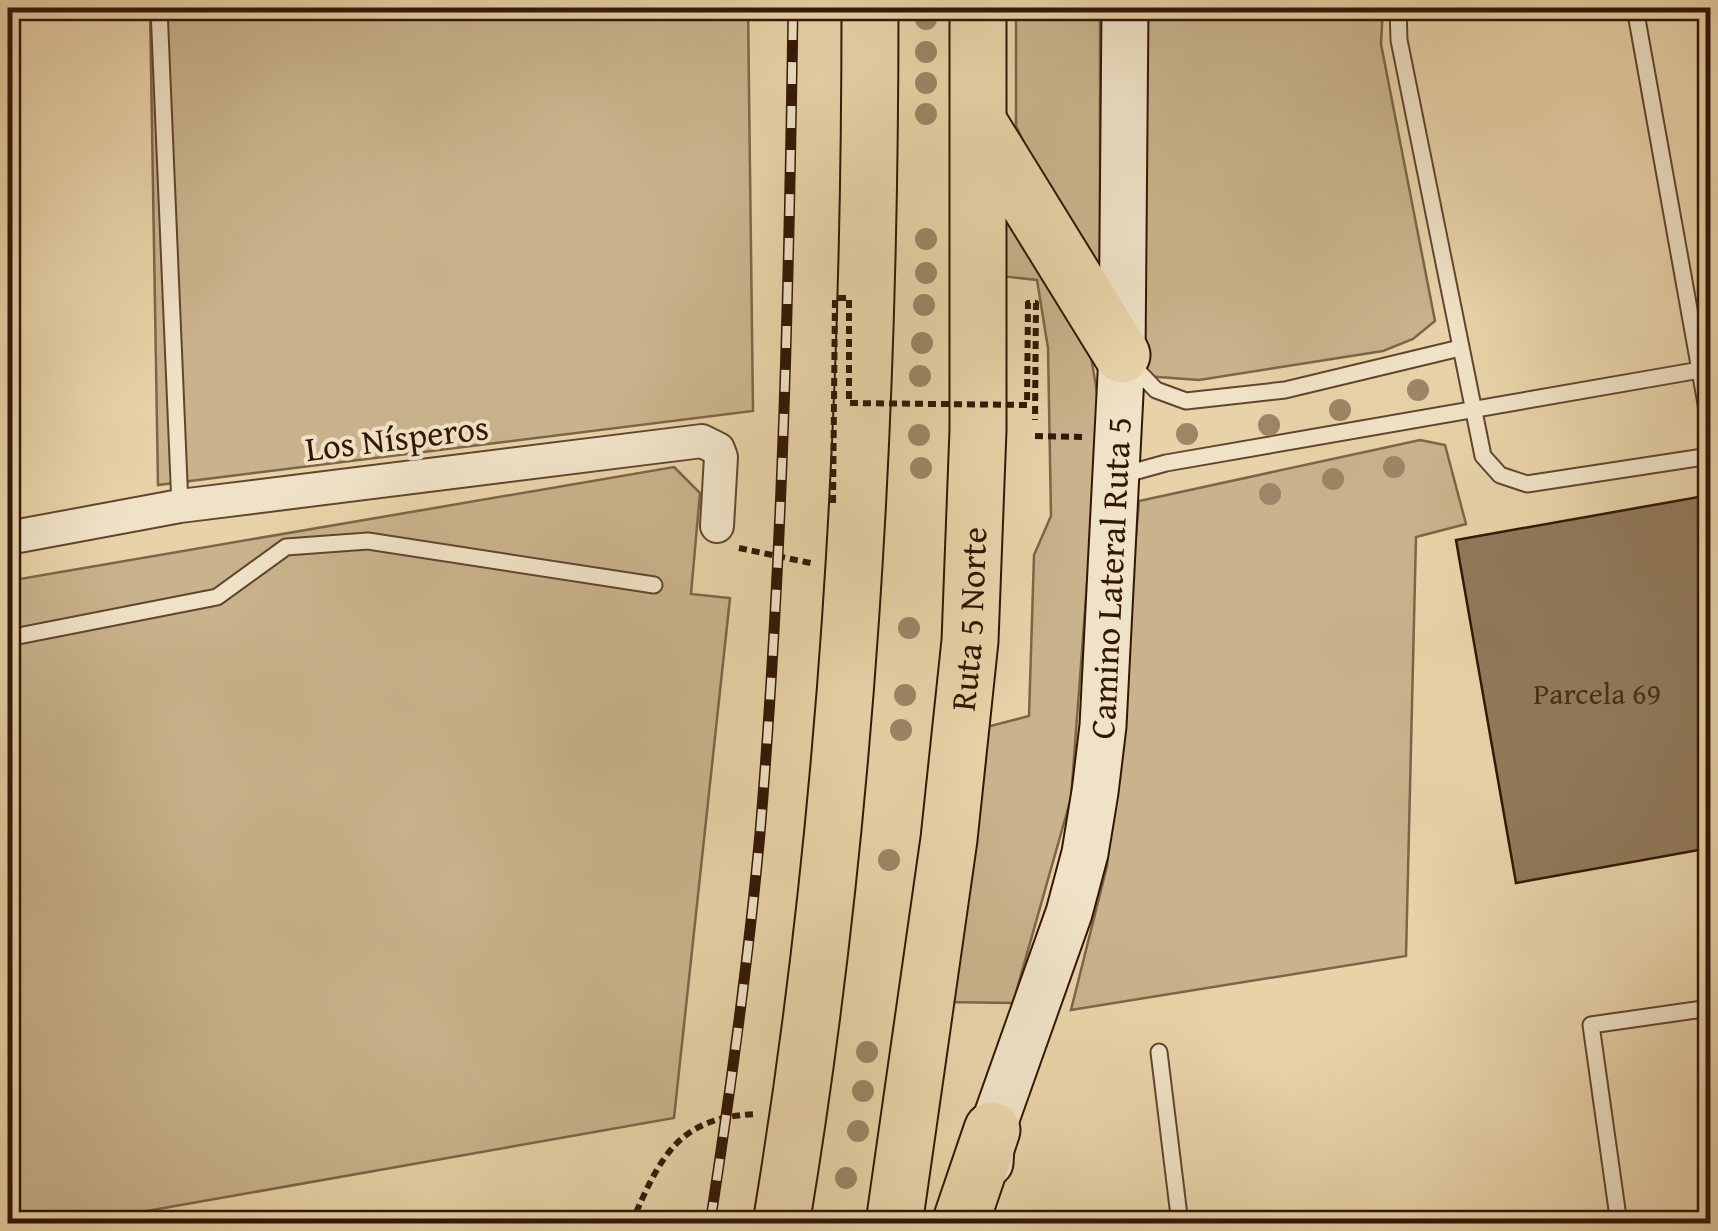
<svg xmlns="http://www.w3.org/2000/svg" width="1718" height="1231" font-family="'Gentium Book Plus',serif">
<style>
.green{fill:#c9b38c;stroke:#7e6548;stroke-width:2.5}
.building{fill:#91795a;stroke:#331705;stroke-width:2.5}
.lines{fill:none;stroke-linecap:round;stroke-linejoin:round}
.lane-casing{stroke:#60462e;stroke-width:19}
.street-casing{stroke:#60462e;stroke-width:36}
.secondary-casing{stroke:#331705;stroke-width:49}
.highway-casing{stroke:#331705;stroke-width:59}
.path{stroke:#331705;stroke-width:6;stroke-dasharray:8 5;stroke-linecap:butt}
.lane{stroke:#f0e2c6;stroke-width:15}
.street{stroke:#f0e2c6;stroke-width:32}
.secondary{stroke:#f0e2c6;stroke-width:45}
.highway{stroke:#e8d3a8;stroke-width:55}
.rail-casing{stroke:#331705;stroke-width:11}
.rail{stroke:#f0e2c6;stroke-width:8;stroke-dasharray:22;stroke-linecap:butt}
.path-bridge{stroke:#331705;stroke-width:6;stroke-dasharray:8 5;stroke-linecap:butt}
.tree{fill:#9d8565}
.labels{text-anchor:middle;stroke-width:8;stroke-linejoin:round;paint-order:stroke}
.number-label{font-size:30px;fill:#4a301a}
.street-label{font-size:35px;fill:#331705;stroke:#f0e2c6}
</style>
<rect width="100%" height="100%" fill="#e8d3a8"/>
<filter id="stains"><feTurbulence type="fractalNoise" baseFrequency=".002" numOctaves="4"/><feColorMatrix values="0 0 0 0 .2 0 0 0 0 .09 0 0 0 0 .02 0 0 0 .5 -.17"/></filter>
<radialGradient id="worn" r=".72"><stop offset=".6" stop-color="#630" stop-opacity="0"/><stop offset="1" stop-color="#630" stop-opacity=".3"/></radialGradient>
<g class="green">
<path d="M150 8H748L753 411 158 485Z"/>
<path d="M1016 8H1100V302L1016 126Z"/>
<path d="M1144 8H1383L1381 44 1435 321 1413 339 1383 351 1199 380 1145 376Z"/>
<path d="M1000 199 1087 333 1100 410 1071 798 1013 1003 944 1002 979 729 1029 716 1034 555 1051 516 1048 348 1037 280 1001 276Z"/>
<path d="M1420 440 1445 445 1466 524 1416 537 1406 956 1071 1010 1107 866 1139 501Z"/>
<path d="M674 467 700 493 691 594 730 598 674 1118 79 1223 8 1224V581Z"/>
</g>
<path class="building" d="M1710 495V848L1516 883 1456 540Z"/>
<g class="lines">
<g class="lane-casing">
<g id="lane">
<path d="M159 8 180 506"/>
<path d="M1398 8 1399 40 1483 456 1500 475 1527 484 1710 456"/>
<path d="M1635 8 1710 426"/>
<path d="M1132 365 1156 390 1186 401 1285 390 1460 348"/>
<path d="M1119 476 1166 463 1700 370"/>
<path d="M8 638 217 597 286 547 368 541 654 585"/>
<path d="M1159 1052 1180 1224"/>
<path d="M1619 1224 1591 1025 1710 1008"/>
</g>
</g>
<g class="street-casing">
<path id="street" d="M8 538 180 506 702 441 718 449 721 457 717 526"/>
</g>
<g class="secondary-casing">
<g id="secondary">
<path id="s1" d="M990 1163 992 1130 1069 913 1085 853 1095 792 1103 726 1122 355 1125 8"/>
</g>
</g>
<g class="highway-casing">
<g id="highway">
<path d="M979 123 1122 355"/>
<path d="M781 1224C848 822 870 414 870 8"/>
<path id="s2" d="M894 1224 949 839 970 641 978 430V8"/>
<path d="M960 1224 992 1130"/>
</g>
</g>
<g class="path">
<path d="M1035 436 1084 437"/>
<path d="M739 548 815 564"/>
<path d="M631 1224C660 1158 677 1117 756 1114"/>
</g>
<use href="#lane" class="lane"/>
<use href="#street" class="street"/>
<use href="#secondary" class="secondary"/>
<use href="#highway" class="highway"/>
<g class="rail-casing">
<path id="rail" d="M710 1224C730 1094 748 964 760 833 783 558 789 283 793 8"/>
</g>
<use href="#rail" class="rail"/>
<path class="path-bridge" d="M833 503 835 298H849V403L1027 405 1028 303H1036L1035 420"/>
</g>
<g class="tree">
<circle cx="926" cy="19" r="11"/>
<circle cx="926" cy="52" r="11"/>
<circle cx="926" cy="83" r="11"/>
<circle cx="926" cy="114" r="11"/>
<circle cx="926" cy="239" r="11"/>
<circle cx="926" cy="273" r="11"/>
<circle cx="924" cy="305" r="11"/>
<circle cx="922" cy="343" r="11"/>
<circle cx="920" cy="376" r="11"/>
<circle cx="1418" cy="390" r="11"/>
<circle cx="1340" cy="410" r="11"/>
<circle cx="1269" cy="425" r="11"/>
<circle cx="1187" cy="434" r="11"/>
<circle cx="919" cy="435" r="11"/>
<circle cx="1394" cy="467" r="11"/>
<circle cx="921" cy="468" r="11"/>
<circle cx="1333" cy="479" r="11"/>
<circle cx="1270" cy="494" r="11"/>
<circle cx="909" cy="628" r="11"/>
<circle cx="905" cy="695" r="11"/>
<circle cx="901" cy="730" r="11"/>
<circle cx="889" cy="860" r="11"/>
<circle cx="867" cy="1052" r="11"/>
<circle cx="863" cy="1091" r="11"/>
<circle cx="858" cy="1131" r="11"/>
<circle cx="846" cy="1178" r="11"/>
</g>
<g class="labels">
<g class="number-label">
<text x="1597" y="704">Parcela 69</text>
</g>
<g class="street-label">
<text transform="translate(397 438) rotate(-7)" y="12">Los Nísperos</text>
<text dy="12" stroke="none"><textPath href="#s1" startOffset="602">Camino Lateral Ruta 5</textPath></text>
<text dy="12" stroke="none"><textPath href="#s2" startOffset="610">Ruta 5 Norte</textPath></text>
</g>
</g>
<rect width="1718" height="1231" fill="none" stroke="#e8d3a8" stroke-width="40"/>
<rect x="10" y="10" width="1698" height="1211" fill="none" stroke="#331705" stroke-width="5"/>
<rect x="20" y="20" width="1678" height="1191" fill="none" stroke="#331705" stroke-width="2.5"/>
<rect width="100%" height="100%" filter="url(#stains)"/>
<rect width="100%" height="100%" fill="url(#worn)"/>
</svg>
